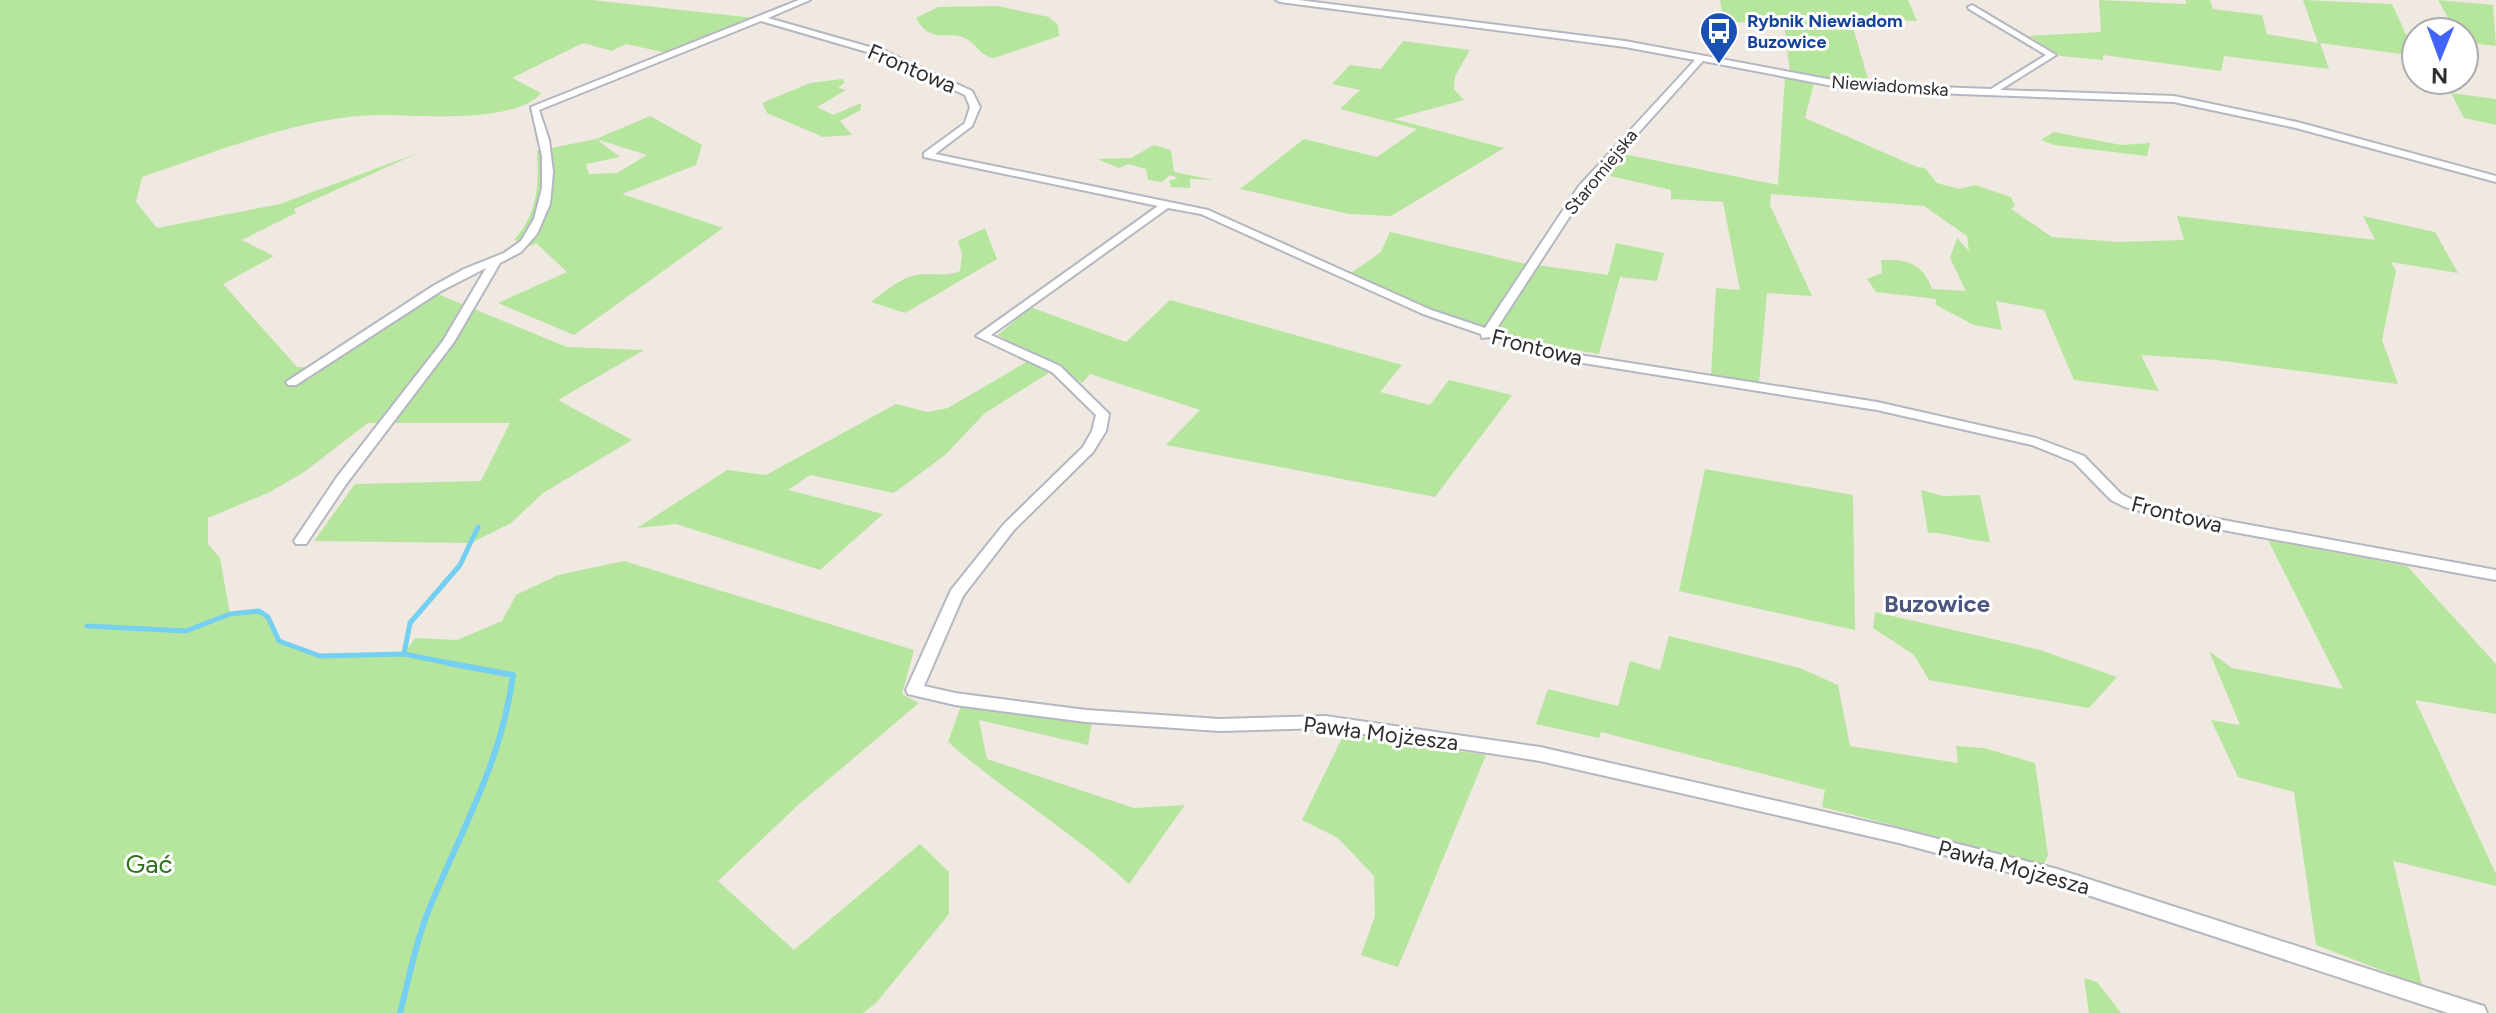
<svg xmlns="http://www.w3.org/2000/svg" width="2496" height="1013" font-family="Figtree,sans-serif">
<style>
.green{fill:#b6e59e;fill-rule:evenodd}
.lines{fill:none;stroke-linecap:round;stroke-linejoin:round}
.stream-far1{stroke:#75cff0;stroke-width:5}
.stream{stroke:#75cff0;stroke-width:6}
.street-casing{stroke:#b4b7c1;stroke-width:4}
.street{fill:#fff;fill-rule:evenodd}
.labels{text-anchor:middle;stroke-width:6;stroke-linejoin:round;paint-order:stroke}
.far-transit-label{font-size:18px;font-weight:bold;fill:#164399;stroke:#fff;text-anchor:start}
.far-street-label{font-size:18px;fill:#2e2e2e;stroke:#fff}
.street-label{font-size:22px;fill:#2e2e2e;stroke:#fff}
.neighbourhood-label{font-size:24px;font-weight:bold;fill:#4d5680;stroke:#fff}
.near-park-label{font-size:26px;fill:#2c6e1b;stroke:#fff}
</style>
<rect width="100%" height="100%" fill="#efe9e1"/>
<g class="green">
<path d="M0 0H592L763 19 667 53 626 44 612 51 583 43 512 78 541 93C517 123 423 116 387 115 309 113 216 152 142 177L136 202 157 228 280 204 418 153 294 209 296 213 242 240 274 256 223 284 297 367 315 368 430 291 567 347 644 350 558 400 632 440 543 493 511 523 471 543 314 541 355 484 481 481 510 423H368L304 472 270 492 208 518V544L220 558 230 614C264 612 264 607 279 641L320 656 404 654 415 638 457 640 502 621 516 595 558 575 624 561 914 650 902 694 919 703 798 805 718 881 794 950 920 844 949 872V914L876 1003 863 1013H0Z"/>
<path d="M1720 0H1908L1917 21 1883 19 1886 27 1852 24 1870 86 1790 72 1784 25 1723 21Z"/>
<path d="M2099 0 2186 4V0H2210L2213 9 2262 15 2267 34 2318 43 2303 0 2392 4 2416 56 2320 43 2329 69 2224 56 2221 71 2103 55V60L2060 56 2029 36 2101 32Z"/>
<path d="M2438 0 2493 5 2496 46 2464 42V32H2456Z"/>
<path d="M997 6 1049 17 1058 25 1059 36 994 58C979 55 979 47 968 40 949 27 933 48 916 18L938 7Z"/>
<path d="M1403 41 1470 50 1455 76 1454 89 1464 100 1394 119 1504 148 1391 216 1349 214 1240 189 1304 139 1377 157 1417 129 1340 109 1360 90 1332 84 1350 65 1381 69Z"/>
<path d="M1785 77 1814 83 1805 118 1917 167 1925 168 1937 183 1959 189 1975 185 2011 197 2015 206 2011 209 2052 237 2118 242 2184 240 2177 216 2375 240 2363 216 2435 232 2458 273 2391 262 2396 271 2382 340 2398 384 2216 360 2141 355 2159 391 2074 380 2044 310 1996 301 2002 330 1974 325 1936 305V299L1876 292 1867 279 1882 273 1881 260C1905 258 1924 264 1932 289L1966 291 1950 258 1957 238 1969 251 1967 236 1924 206 1771 194 1770 205 1812 296 1767 293 1759 384 1711 376 1716 288 1740 290 1723 202 1671 199V190L1601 174 1623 154 1778 185Z"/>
<path d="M842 79 845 82 838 88 846 90 817 107 833 115 861 103V110L840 121 852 135 823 137 767 113 762 103 810 83Z"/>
<path d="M2451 93 2496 99V125L2464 118Z"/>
<path d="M650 116 702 145 696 165 622 194 723 228 574 335 498 303 567 272 536 243 531 246 514 240C538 213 539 186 537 151L596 139ZM599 141V140L647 155 617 173 589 174 586 164 620 157Z"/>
<path d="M2054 132 2121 145 2150 143 2147 156 2054 145 2041 140Z"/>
<path d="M1154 145 1171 150 1174 172 1214 180 1190 179V188L1171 187 1169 181 1178 178 1170 175 1162 182 1148 180 1146 169 1128 164 1119 168 1097 159 1131 158Z"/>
<path d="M985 228 997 259 905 313 871 302C885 291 899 279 916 275 931 272 945 278 960 271L962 254 958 241Z"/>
<path d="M1390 232 1522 263 1608 275 1616 243 1664 253 1657 281 1620 277 1599 354 1525 341 1457 320 1351 273 1381 252Z"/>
<path d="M1170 300 1402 365 1380 392 1430 405 1449 380 1512 395 1435 497 1166 445 1200 410 1090 374 1082 383 998 335 1030 307 1126 342Z"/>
<path d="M1028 361 1052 371 985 413 945 455 894 493 810 475 788 490 883 514 820 570 676 524 637 528 727 470 766 475 896 404 928 412 948 408Z"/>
<path d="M1705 469 1853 495 1855 630 1679 591Z"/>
<path d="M1921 490 1943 496 1980 495 1990 542C1970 541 1941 531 1928 533Z"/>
<path d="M2268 540 2407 566 2496 664V714L2415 700 2496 874V886L2393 861 2422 986 2316 945 2294 792 2238 777 2211 720 2240 725 2209 651 2232 668 2343 689Z"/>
<path d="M1875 612 2040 650 2117 677 2089 708 1929 680 1914 655 1873 628Z"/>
<path d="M1669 636 1800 668 1838 685 1850 746 1958 763 1956 746 1984 748 2035 763 2048 855 2044 864 1822 807 1825 790 1601 732 1599 738 1536 724 1548 689 1618 706 1630 661 1660 670Z"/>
<path d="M961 706 1092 723 1088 745 979 720 987 759 1134 808 1185 805 1129 884C1072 831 1006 793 948 742Z"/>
<path d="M1344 734 1486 755 1398 967 1361 955 1375 916 1374 876 1338 838 1302 820Z"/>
<path d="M2084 978 2097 982 2121 1013H2089Z"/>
</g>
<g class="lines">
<g class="stream-far1">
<path d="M87 626 186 631 230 614 259 611 268 617 279 641 320 656 404 654 459 665"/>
<path d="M404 654 410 623 460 565 478 527"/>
</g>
<path class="stream" d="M400 1013C409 979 415 944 428 912 460 832 502 762 513 675L448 663"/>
<g class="street-casing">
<path id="street" d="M799 0H810L768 18 887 52 972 91 980 107 972 126 935 154 1208 210 1431 310 1485 328 1579 186 1695 60 1625 47 1280 2 1276 0H1298L1625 41 1854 84 1991 89 2046 55 1969 9 1968 7 1972 5 2056 55 2000 90 2174 96 2297 122 2496 176V182L2296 128 2174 102 1854 90 1703 61 1587 190 1495 331 1554 351 1877 402 2036 438 2084 456 2121 494 2135 501 2190 514 2496 570V580L2190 524 2125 507 2111 500 2074 462 2032 445 1877 410 1552 358 1490 337 1482 338 1481 334 1423 314 1201 214 1168 208 991 335 1060 366 1109 414 1106 431 1093 452 1014 530 963 596 924 686 955 693 1086 710 1220 719 1325 716 1540 747 1899 829 2057 869 2477 1004 2484 1006 2487 1013H2448L2057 885 1899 843 1540 761 1325 728 1220 731 1086 722 955 705 908 694 906 690 951 590 1004 524 1083 447 1092 431 1096 415 1052 372 976 336 1158 206 924 157V153L965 123 970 107 965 95 881 56 761 21 539 110 549 140 553 172 550 204 537 234 521 252 500 263 454 342 347 483 306 544H296L294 541 337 477 443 341 486 268 441 291 296 385H288L286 382 433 286 464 269 504 253 521 241 534 219 542 188V156L531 107Z"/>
</g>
<use href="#street" class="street"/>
</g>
<defs>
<g id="bus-pin" transform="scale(2)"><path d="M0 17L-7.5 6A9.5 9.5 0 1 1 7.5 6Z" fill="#1a4fb4" stroke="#fff"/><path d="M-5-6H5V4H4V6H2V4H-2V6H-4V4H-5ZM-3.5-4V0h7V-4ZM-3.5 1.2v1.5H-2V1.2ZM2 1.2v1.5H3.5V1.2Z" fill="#fff"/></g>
</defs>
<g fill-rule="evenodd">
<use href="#bus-pin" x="1719" y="31"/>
</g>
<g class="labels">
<g class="far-transit-label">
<text x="1747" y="27">Rybnik Niewiadom<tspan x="1747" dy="21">Buzowice</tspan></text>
</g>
<g class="far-street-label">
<text transform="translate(1890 86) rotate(4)" y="6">Niewiadomska</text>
<text transform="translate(1601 172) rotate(-51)" y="6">Staromiejska</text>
</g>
<g class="street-label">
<text transform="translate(912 68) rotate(23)" y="8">Frontowa</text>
<text transform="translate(1537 347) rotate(14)" y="8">Frontowa</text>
<text transform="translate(2177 514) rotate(14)" y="8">Frontowa</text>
<text transform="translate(1381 733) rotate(7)" y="8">Pawła Mojżesza</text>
<text transform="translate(2014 867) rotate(15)" y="8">Pawła Mojżesza</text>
</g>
<g class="neighbourhood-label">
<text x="1937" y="612">Buzowice</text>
</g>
<g class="near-park-label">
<text x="149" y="873">Gać</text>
</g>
</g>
<g transform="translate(2440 56) rotate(181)"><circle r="38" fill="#ffffff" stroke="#ababab" stroke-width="2"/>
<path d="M0-6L14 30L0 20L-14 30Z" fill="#4264fb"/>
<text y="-12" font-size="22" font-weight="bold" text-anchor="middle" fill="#2e2e2e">N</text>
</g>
</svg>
